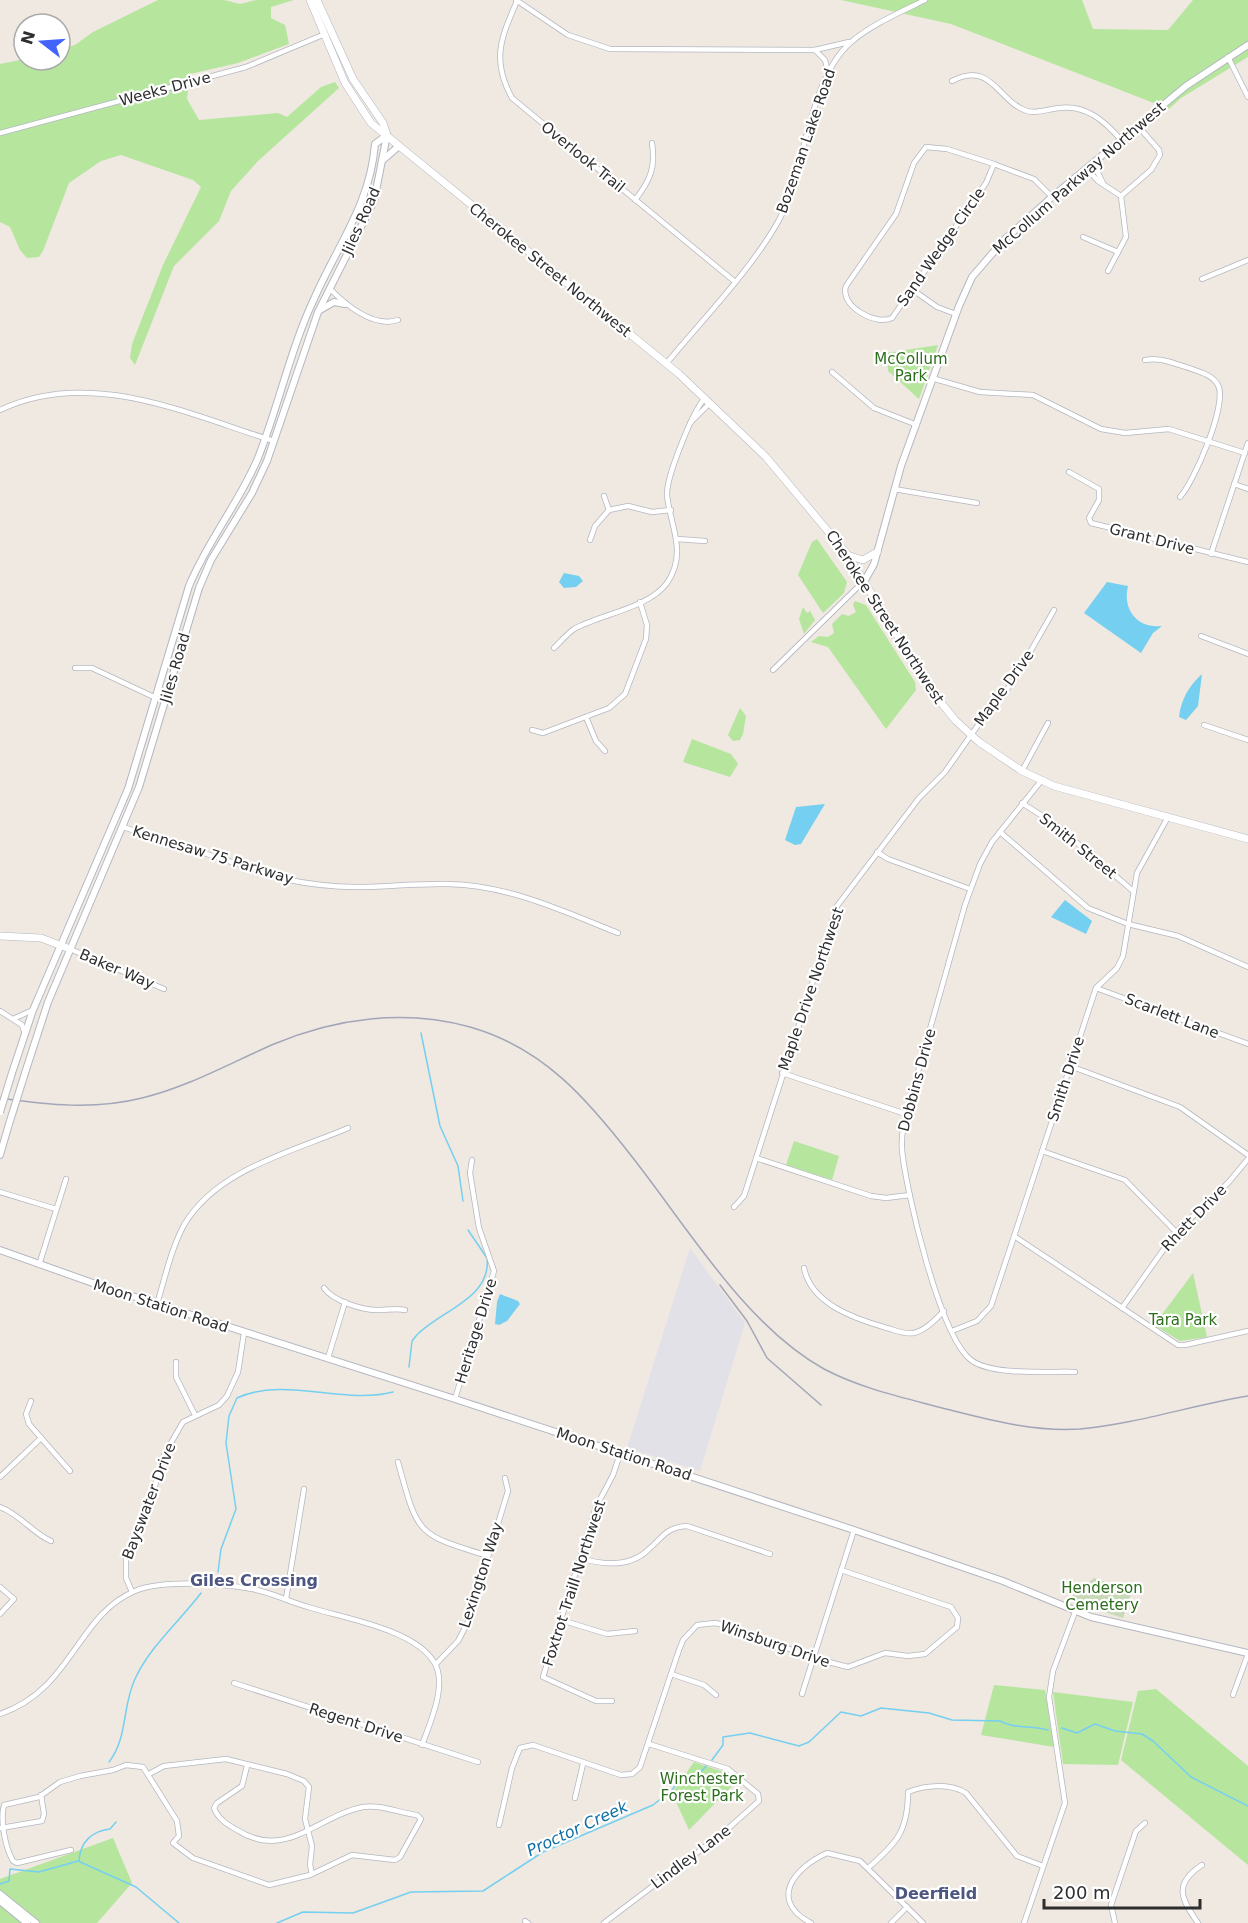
<svg xmlns="http://www.w3.org/2000/svg" width="1248" height="1923" viewBox="0 0 1248 1923" font-family="'DejaVu Sans',sans-serif">
<style>
.industrial{fill:#e3e1e8}
.green{fill:#b6e59e}
.cemetery{fill:#c8d9b8}
.water{fill:#75cff0}
.lines{fill:none;stroke-linecap:round;stroke-linejoin:round}
.stream{stroke:#75cff0;stroke-width:1.5}
.minor-casing{stroke:#b4b7c1;stroke-width:6}
.tertiary-casing{stroke:#b4b7c1;stroke-width:8}
.secondary-casing{stroke:#b4b7c1;stroke-width:8}
.minor{stroke:#fff;stroke-width:4.5}
.tertiary{stroke:#fff;stroke-width:6}
.secondary{stroke:#fff;stroke-width:7}
.rail{stroke:#a3a6b8;stroke-width:1.5}
.tertiary-bridge-casing{stroke:#b4b7c1;stroke-width:8;stroke-linecap:butt}
.tertiary-bridge{stroke:#fff;stroke-width:6}
.labels{text-anchor:middle;stroke-width:4.5;stroke-linejoin:round;paint-order:stroke}
.street-label{font-size:15px;fill:#2e2e2e;stroke:#fff}
.park-label{font-size:15px;fill:#2c6e1b;stroke:#fff}
.neighbourhood-label{font-size:16px;font-weight:bold;fill:#4d5680;stroke:#fff}
.water-label{font-size:16px;font-style:italic;fill:#0d6fa3;stroke:#fff}
</style>
<rect width="100%" height="100%" fill="#efe9e1"/>
<!-- industrial -->
<polygon class="industrial" points="690,1248 745,1323 700,1471 627,1448"/>
<!-- green -->
<g class="green">
<polygon points="158,0 224,0 240,4 256,0 294,0 271,7 271,18 285,25 289,44 238,63 190,74 187,99 199,120 278,113 287,117 321,87 335,82 339,88 258,161 231,191 219,221 174,266 135,365 130,358 132,344 163,265 201,187 193,180 121,155 101,161 69,183 43,251 39,257 27,258 20,250 10,227 0,222 0,64 24,59 60,60 60,49 75,45 93,32"/>
<polygon points="841,0 1082,0 1093,29 1168,30 1193,0 1248,0 1248,57 1181,98 1169,109 951,24"/>
<polygon points="938,345 919,399 888,371 887,353"/>
<polygon points="817,539 847,582 844,593 823,613 798,575 812,542"/>
<polygon points="855,601 866,605 915,682 916,690 886,729 828,647 811,642 819,636 828,637 834,633 832,624 842,614 849,616 856,612 853,605"/>
<polygon points="803,607 807,613 810,611 815,620 804,634 799,619"/>
<polygon points="740,708 746,716 743,734 740,740 733,741 728,735"/>
<polygon points="692,739 731,754 738,764 730,777 683,762"/>
<polygon points="794,1141 839,1156 832,1180 786,1165"/>
<polygon points="1193,1273 1207,1337 1180,1341 1154,1325"/>
<polygon points="994,1685 1045,1690 1054,1747 981,1735"/>
<polygon points="1156,1689 1248,1766 1248,1865 1121,1760 1138,1691"/>
<polygon points="1053,1692 1133,1702 1118,1765 1063,1764"/>
<polygon points="694,1762 727,1773 737,1781 689,1830 672,1793"/>
<polygon points="113,1838 132,1883 97,1923 0,1923 0,1879"/>
</g>
<!-- cemetery -->
<polygon class="cemetery" points="1094,1578 1132,1591 1123,1618 1067,1600"/>
<!-- water -->
<g class="water">
<polygon points="564,573 579,576 583,581 576,587 564,588 559,582"/>
<path d="M1107 582 1128 586C1122 610 1138 629 1162 626L1153 633 1141 653 1084 613Z"/>
<path d="M1202 674 1198 706 1186 720 1179 717C1181 699 1189 686 1202 674Z"/>
<polygon points="825,804 801,844 795,845 785,840 796,807"/>
<polygon points="1065,900 1092,921 1086,934 1051,917"/>
<polygon points="500,1294 518,1301 520,1304 507,1321 499,1325 495,1324 497,1302"/>
</g>
<g class="lines">
<!-- stream -->
<g class="stream">
<polyline points="421,1033 440,1126 458,1166 463,1201"/>
<path d="M409 1367 412 1341 416 1336C437 1312 492 1299 487 1258L468 1230"/>
<path d="M218 1572 221 1549 236 1509 226 1443 229 1416 237 1398C285 1376 343 1405 393 1392"/>
<polyline points="1062,1728 1077,1733 1095,1724 1115,1731 1142,1734 1153,1741 1191,1777 1248,1806"/>
<path d="M712 1760 723 1745V1737L750 1733 799 1746 809 1742 841 1712 861 1716 881 1708 929 1713 952 1720 1000 1721C1013 1729 1033 1725 1048 1730"/>
<path d="M109 1762C128 1738 122 1706 135 1679 150 1646 180 1621 201 1593"/>
<path d="M79 1861C80 1842 92 1831 110 1829L116 1822"/>
<polyline points="0,1884 9,1881 10,1869 39,1872 78,1861 136,1887 179,1923"/>
<polyline points="277,1923 303,1912 353,1913 411,1892 483,1891 543,1852 653,1805 672,1790 678,1782 700,1773 706,1766"/>
</g>
<!-- minor casing -->
<g class="minor-casing">
<g id="minor">
<polyline points="516,0 568,35 610,49 815,50 849,42"/>
<path d="M517 1C501 38 491 60 512 98L734 281"/>
<polyline points="815,50 825,60 828,72"/>
<polyline points="1228,57 1248,97"/>
<path d="M952 81C992 60 998 102 1027 111 1037 114 1048 109 1059 108 1085 104 1105 121 1121 140"/>
<polyline points="0,133 246,67 325,34"/>
<polyline points="1093,163 1103,183"/>
<path d="M994 164 986 183 892 318C876 326 839 306 846 286L896 214 914 163 926 147 947 149 994 164 999 166 1034 179 1052 197"/>
<polyline points="1087,169 1098,181 1121,196 1126,237 1108,271"/>
<polyline points="1121,196 1151,170 1160,155 1159,150 1138,126"/>
<path d="M635 200C650 181 656 167 652 143"/>
<polyline points="1083,237 1118,252"/>
<polyline points="1202,279 1248,260"/>
<path d="M330 289C347 306 373 328 398 320"/>
<polyline points="913,290 937,307 956,314"/>
<path d="M1145 360C1160 357 1172 363 1186 367 1197 371 1212 374 1218 385 1228 404 1194 482 1180 497"/>
<path d="M666 364C702 320 752 269 779 220 806 168 808 81 850 43 870 25 901 12 925 0"/>
<polyline points="832,372 874,408 917,425"/>
<polyline points="935,379 980,392 1033,395 1101,429 1125,433 1169,429 1245,453"/>
<path d="M0 410C90 367 187 414 274 441"/>
<polyline points="690,423 710,403"/>
<polyline points="1069,472 1099,489 1099,500 1089,518 1091,523 1248,562"/>
<polyline points="1234,484 1248,489"/>
<polyline points="894,489 977,503"/>
<polyline points="604,496 609,510"/>
<polyline points="677,539 705,541"/>
<polyline points="590,540 595,526 609,510 628,506 652,512 671,510"/>
<polyline points="1211,554 1248,443"/>
<polyline points="1201,636 1248,654"/>
<path d="M554 648C560 642 567 634 574 629 601 614 649 608 667 583 688 553 670 525 667 495 666 478 693 410 705 398"/>
<polyline points="75,668 92,668 156,698"/>
<polyline points="773,670 865,580"/>
<polyline points="586,717 596,741 605,751"/>
<polyline points="1204,725 1248,740"/>
<polyline points="532,730 543,733 609,708 625,694 646,639 647,625 640,602"/>
<polyline points="1022,771 1048,723"/>
<path d="M1041 781 992 842 980 864 965 905 906 1114C903 1126 901 1138 902 1150 906 1191 940 1337 971 1360 992 1376 1049 1371 1075 1372"/>
<polyline points="1022,803 1055,824 1133,891"/>
<path d="M123 827 284 879C308 884 332 887 356 887 387 887 417 883 448 884 508 885 563 911 618 933"/>
<polyline points="1000,832 1088,908 1128,924 1178,936 1248,967"/>
<polyline points="877,852 888,859 970,889"/>
<polyline points="70,949 164,989"/>
<polyline points="1096,988 1248,1044"/>
<polyline points="0,1011 22,1025 25,1034"/>
<polyline points="15,1018 33,1010"/>
<polyline points="1070,1066 1180,1107 1248,1155"/>
<polyline points="782,1073 906,1114"/>
<polyline points="1042,1151 1125,1180 1176,1232"/>
<polyline points="756,1158 871,1196 886,1198 910,1195"/>
<polyline points="0,1192 56,1209"/>
<polyline points="734,1207 744,1196 837,906 919,798 945,772 983,718 1013,682 1054,610"/>
<polyline points="1014,1236 1178,1345 1185,1345 1248,1331"/>
<polyline points="39,1265 66,1179"/>
<path d="M804 1268C811 1304 855 1319 887 1328 895 1330 905 1335 914 1333 926 1330 936 1319 944 1311"/>
<path d="M324 1288C334 1302 365 1311 381 1310 389 1310 396 1308 405 1310"/>
<path d="M157 1304C165 1278 171 1249 184 1225 217 1169 292 1152 348 1128"/>
<polyline points="1122,1308 1176,1232 1228,1183 1248,1159"/>
<polyline points="952,1331 977,1321 991,1306 1096,988 1117,968 1123,956 1137,873 1168,817"/>
<polyline points="328,1358 345,1302"/>
<polyline points="176,1362 176,1377 195,1415"/>
<polyline points="455,1399 494,1271 479,1228 470,1173 472,1160"/>
<polyline points="31,1401 26,1414 29,1424 70,1471"/>
<path d="M398 1462C418 1535 416 1534 488 1556"/>
<polyline points="0,1477 41,1438"/>
<path d="M0 1507C20 1514 32 1533 51 1541"/>
<path d="M580 1558C603 1565 629 1568 648 1550 662 1538 666 1527 687 1526L770 1554"/>
<polyline points="0,1587 14,1599 0,1614"/>
<polyline points="132,1592 126,1578 126,1559 148,1510 164,1455 183,1422 219,1405 227,1396 238,1372 244,1333"/>
<polyline points="286,1599 304,1489"/>
<polyline points="561,1620 607,1634 635,1631"/>
<polyline points="436,1664 458,1641 468,1622 508,1491 505,1478"/>
<polyline points="671,1674 704,1685 716,1695"/>
<polyline points="234,1683 478,1762"/>
<polyline points="802,1694 854,1530"/>
<polyline points="1233,1695 1248,1654"/>
<polyline points="612,1701 596,1701 543,1677 596,1507 613,1475 620,1454"/>
<path d="M0 1714C72 1690 77 1615 135 1591 161 1580 223 1583 252 1589 271 1592 289 1602 308 1607 343 1618 414 1629 434 1662 448 1684 430 1723 422 1745"/>
<polyline points="149,1774 164,1766 226,1759 287,1774 304,1781 309,1787 305,1819 312,1846 310,1865 312,1874"/>
<polyline points="575,1798 583,1764"/>
<polyline points="499,1825 512,1768 520,1748 533,1745 621,1775 632,1774 640,1767 679,1650 683,1640 697,1625 715,1623 729,1626 813,1658 848,1667 885,1653 908,1656 925,1654 957,1627 958,1618 951,1607 841,1570"/>
<polyline points="1,1828 42,1821 44,1814 41,1795"/>
<path d="M71 1850 17 1863 13 1861C5 1847 0 1820 4 1805L39 1797 60 1782 80 1776 113 1770 126 1765 143 1767 177 1821 179 1836 173 1843 193 1858 269 1885 310 1875 352 1855 395 1860 400 1857 421 1819 417 1815C400 1813 380 1804 363 1807 317 1816 286 1861 237 1830 228 1825 218 1819 214 1808L217 1803 242 1786 247 1766"/>
<path d="M868 1868C897 1843 908 1831 908 1792 926 1785 949 1783 966 1793L1017 1856 1043 1866"/>
<polyline points="525,1921 528,1923"/>
<polyline points="604,1923 723,1833 759,1801 758,1794 728,1769 649,1744"/>
<path d="M811 1923C768 1900 794 1868 827 1853L860 1861 923 1923"/>
<polyline points="891,1923 907,1907"/>
<polyline points="1024,1923 1065,1803 1049,1697 1053,1671 1075,1612"/>
<polyline points="1115,1923 1111,1905 1136,1831 1145,1823"/>
<path d="M1198 1923C1181 1899 1173 1884 1202 1865"/>
</g>
</g>
<!-- tertiary casing -->
<g class="tertiary-casing">
<g id="tertiary">
<polyline points="384,159 399,146"/>
<polyline points="320,310 334,302 345,304"/>
<polyline points="865,580 874,564 901,466 959,306 972,277 1003,241 1052,197 1186,86 1248,45"/>
<path d="M12 1073 33 1010 128 789 189 586C208 540 239 503 258 458 279 405 290 350 314 299 338 244 370 205 375 144L387 135"/>
<polyline points="25,1073 48,1002 139,787 199,588 211,560 252,493 267,461 318,312 374,201 387,135"/>
<polyline points="0,1155 9,1124"/>
<polyline points="0,1250 104,1287 455,1399 854,1530 1003,1581 1091,1617 1248,1653"/>
<polyline points="0,1894 36,1923"/>
<polyline points="0,1901 27,1923"/>
</g>
</g>
<!-- secondary casing -->
<g class="secondary-casing">
<g id="secondary">
<polyline points="310,0 345,83 371,123 679,374 766,457 847,554 931,690 955,720 979,742 1022,771 1054,786 1248,839"/>
<polyline points="317,0 353,79 383,123 387,135"/>
<polyline points="847,555 863,560 877,552"/>
<polyline points="0,936 41,938 70,949"/>
</g>
</g>
<!-- minor -->
<use href="#minor" class="minor"/>
<!-- tertiary -->
<use href="#tertiary" class="tertiary"/>
<!-- secondary -->
<use href="#secondary" class="secondary"/>
<!-- rail -->
<g class="rail">
<path d="M0 1098C48 1105 94 1110 142 1098 188 1087 230 1063 274 1044 336 1018 404 1009 470 1027 544 1048 588 1100 633 1158 688 1228 746 1326 824 1369 862 1389 905 1398 946 1409 990 1420 1034 1432 1080 1429 1137 1424 1192 1405 1248 1396"/>
<polyline points="720,1285 747,1321 767,1358 821,1405"/>
</g>
<!-- tertiary-bridge casing -->
<g class="tertiary-bridge-casing">
<g id="tertiary-bridge">
<polyline points="0,1112 12,1073"/>
<polyline points="9,1124 25,1073"/>
</g>
</g>
<!-- tertiary-bridge -->
<use href="#tertiary-bridge" class="tertiary-bridge"/>
</g>
<g class="labels">
<!-- street labels -->
<g class="street-label">
<text transform="translate(165 89) rotate(-15)" y="5">Weeks Drive</text>
<text transform="translate(806 141) rotate(-71)" y="5">Bozeman Lake Road</text>
<text transform="translate(583 157) rotate(39)" y="5">Overlook Trail</text>
<text transform="translate(1079 178) rotate(-41)" y="5">McCollum Parkway Northwest</text>
<text transform="translate(361 221) rotate(-66)" y="5">Jiles Road</text>
<text transform="translate(941 247) rotate(-55)" y="5">Sand Wedge Circle</text>
<text transform="translate(550 270) rotate(39)" y="5">Cherokee Street Northwest</text>
<text transform="translate(1152 539) rotate(14)" y="5">Grant Drive</text>
<text transform="translate(885 617) rotate(57)" y="5">Cherokee Street Northwest</text>
<text transform="translate(175 668) rotate(-74)" y="5">Jiles Road</text>
<text transform="translate(1004 688) rotate(-54)" y="5">Maple Drive</text>
<text transform="translate(1078 846) rotate(39)" y="5">Smith Street</text>
<text transform="translate(213 855) rotate(17)" y="5">Kennesaw 75 Parkway</text>
<text transform="translate(117 969) rotate(23)" y="5">Baker Way</text>
<text transform="translate(811 989) rotate(-71)" y="5">Maple Drive Northwest</text>
<text transform="translate(1172 1016) rotate(21)" y="5">Scarlett Lane</text>
<text transform="translate(1066 1079) rotate(-72)" y="5">Smith Drive</text>
<text transform="translate(917 1080) rotate(-75)" y="5">Dobbins Drive</text>
<text transform="translate(1194 1218) rotate(-46)" y="5">Rhett Drive</text>
<text transform="translate(161 1306) rotate(18)" y="5">Moon Station Road</text>
<text transform="translate(476 1331) rotate(-73)" y="5">Heritage Drive</text>
<text transform="translate(624 1454) rotate(18)" y="5">Moon Station Road</text>
<text transform="translate(149 1501) rotate(-69)" y="5">Bayswater Drive</text>
<text transform="translate(481 1575) rotate(-72)" y="5">Lexington Way</text>
<text transform="translate(574 1583) rotate(-72)" y="5">Foxtrot Traill Northwest</text>
<text transform="translate(775 1644) rotate(19)" y="5">Winsburg Drive</text>
<text transform="translate(356 1723) rotate(18)" y="5">Regent Drive</text>
<text transform="translate(691 1857) rotate(-37)" y="5">Lindley Lane</text>
</g>
<!-- park labels -->
<g class="park-label">
<text x="911" y="364">McCollum<tspan x="911" dy="17">Park</tspan></text>
<text x="1183" y="1325">Tara Park</text>
<text x="1102" y="1593">Henderson<tspan x="1102" dy="17">Cemetery</tspan></text>
<text x="702" y="1784">Winchester<tspan x="702" dy="17">Forest Park</tspan></text>
</g>
<!-- neighbourhood labels -->
<g class="neighbourhood-label">
<text x="254" y="1586">Giles Crossing</text>
<text x="936" y="1899">Deerfield</text>
</g>
<!-- water labels -->
<g class="water-label">
<text transform="translate(577 1828) rotate(-25)" y="6">Proctor Creek</text>
</g>
</g>
<!-- north arrow -->
<g transform="translate(42 42) rotate(287)"><circle r="28" fill="#ffffff" stroke="#ababab" stroke-width="1.5"/>
<path d="M0-4.5L10 22L0 15L-10 22Z" fill="#4264fb"/>
<text y="-9" font-size="16" font-weight="bold" text-anchor="middle" fill="#2e2e2e">N</text>
</g>
<!-- scale -->
<path d="M1044 1899v9h156v-9" fill="none" stroke="#2e2e2e" stroke-width="3"/>
<text x="1053" y="1899" font-size="18" fill="#2e2e2e" stroke="#ffffff" stroke-width="4.5" paint-order="stroke">200 m</text>
</svg>
